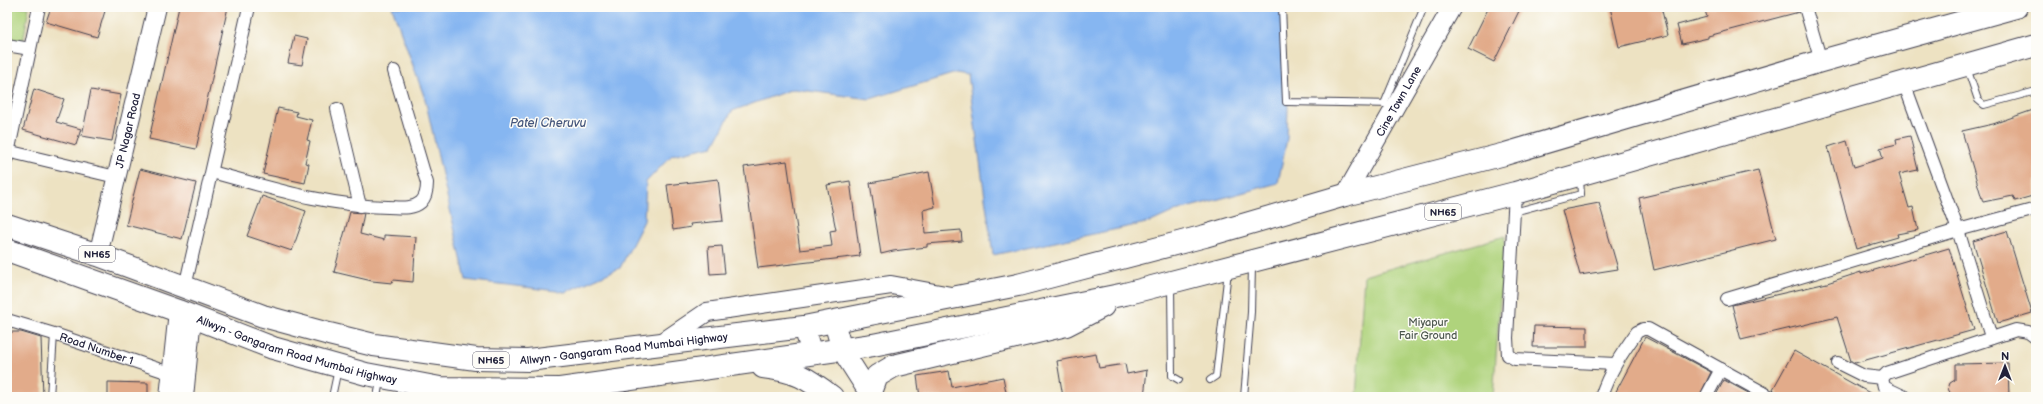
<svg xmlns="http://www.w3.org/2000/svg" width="2043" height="404" viewBox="0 0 2043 404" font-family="'Balsamiq Sans',sans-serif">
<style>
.green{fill:#afd37c;stroke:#687a5c}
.water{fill:#86b6f1;stroke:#546c96}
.building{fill:#e2ab8a}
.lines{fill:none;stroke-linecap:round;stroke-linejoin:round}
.lane-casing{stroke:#403f4f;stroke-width:8}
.street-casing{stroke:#403f4f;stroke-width:14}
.secondary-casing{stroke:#403f4f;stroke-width:20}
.primary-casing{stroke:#403f4f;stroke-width:22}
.highway-casing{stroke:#403f4f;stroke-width:24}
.lane{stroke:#fff;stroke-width:6}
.street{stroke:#fff;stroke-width:12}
.secondary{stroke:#fff;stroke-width:18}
.primary{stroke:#fff;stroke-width:20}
.highway{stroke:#fff;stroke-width:22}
.labels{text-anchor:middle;stroke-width:3;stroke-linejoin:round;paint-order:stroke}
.shield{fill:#fdfcf7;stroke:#646373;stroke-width:1}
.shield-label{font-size:10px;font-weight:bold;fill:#22223b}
.street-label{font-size:11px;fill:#22223b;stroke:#fdfcf7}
.park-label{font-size:11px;fill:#4c574e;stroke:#fdfcf7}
.water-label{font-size:12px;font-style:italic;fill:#45567b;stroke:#fdfcf7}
</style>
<rect width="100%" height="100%" fill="#fdfcf7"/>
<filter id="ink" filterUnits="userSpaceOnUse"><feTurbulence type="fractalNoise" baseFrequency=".025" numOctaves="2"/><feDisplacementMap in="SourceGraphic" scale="8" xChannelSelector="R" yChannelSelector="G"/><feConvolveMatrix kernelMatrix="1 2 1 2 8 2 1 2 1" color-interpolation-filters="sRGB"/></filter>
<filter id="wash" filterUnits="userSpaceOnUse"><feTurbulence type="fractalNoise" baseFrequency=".012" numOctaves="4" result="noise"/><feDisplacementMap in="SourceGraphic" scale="16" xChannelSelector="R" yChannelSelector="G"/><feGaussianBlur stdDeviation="0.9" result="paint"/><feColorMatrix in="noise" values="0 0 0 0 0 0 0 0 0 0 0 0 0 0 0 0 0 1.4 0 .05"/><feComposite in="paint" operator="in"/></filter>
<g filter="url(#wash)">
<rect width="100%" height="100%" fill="#ede2c2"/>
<!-- green -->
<g class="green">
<polygon points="7,7 29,7 23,43 7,40"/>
<polygon points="1505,236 1493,397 1356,397 1364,276"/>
</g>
<!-- water -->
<polygon class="water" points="392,7 1285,7 1282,48 1288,107 1287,139 1278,183 1175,211 1151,222 993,255 968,75 956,73 870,99 793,89 732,111 713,146 672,155 646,182 644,221 620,268 565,292 466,280 425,99"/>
<g id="blocks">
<!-- building -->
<g class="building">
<polygon points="51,7 94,7 105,11 97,37 46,22"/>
<polygon points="179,7 228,7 196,149 149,139"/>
<polygon points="1489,7 1521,7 1494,62 1468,49"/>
<polygon points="1610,7 1661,7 1668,35 1619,47"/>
<polygon points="1704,7 1798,7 1799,12 1708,36 1708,38 1682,44 1677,25 1707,17"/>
<polygon points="294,36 307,39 302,65 288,63"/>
<polygon points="34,89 64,99 56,122 81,129 76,145 23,130"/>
<polygon points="91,90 121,95 112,141 82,136"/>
<polygon points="278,108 297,112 296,116 312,120 307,140 310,141 305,163 309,164 305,183 263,174"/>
<polygon points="2036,109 2036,195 2015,201 2013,196 1983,202 1962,131 1993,124"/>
<polygon points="1910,136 1918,170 1899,174 1909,208 1913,207 1918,230 1897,234 1898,237 1856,249 1828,147 1847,141 1854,167 1883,158 1880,148 1897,144 1896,139"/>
<polygon points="787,161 800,250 832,246 830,231 836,230 827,185 850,181 860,256 758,268 744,167"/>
<polygon points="140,169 196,183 182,239 126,225"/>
<polygon points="1758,170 1776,239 1654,270 1639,198"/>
<polygon points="929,172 935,207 923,210 925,233 961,230 962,241 927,244 927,247 893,251 881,254 870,183"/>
<polygon points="718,179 723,221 690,224 691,227 673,230 667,185"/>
<polygon points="262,196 306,211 292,251 247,236"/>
<polygon points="1599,203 1618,269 1580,275 1562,210"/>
<polygon points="350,212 364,213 360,234 384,240 384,235 416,237 413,282 393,280 392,283 372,281 334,272"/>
<polygon points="2007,231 2032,313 1998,323 1973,241"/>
<polygon points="722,246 725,273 710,274 708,247"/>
<polygon points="1949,248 1974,330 1855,363 1851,361 1837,317 1741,340 1732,305 1827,283 1861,272 1861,274"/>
<polygon points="1534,326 1587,327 1587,347 1533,347"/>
<polygon points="7,332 21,332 41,338 43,397 7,397"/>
<polygon points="1645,337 1711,372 1699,397 1613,397"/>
<polygon points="1794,351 1819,365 1877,397 1778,397 1777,393 1773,389"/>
<polygon points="1096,354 1099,368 1125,364 1127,374 1147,370 1144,397 1063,397 1057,361"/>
<polygon points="2008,363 2009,397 1956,397 1951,394 1948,389 1950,383 1955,380 1955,364"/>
<polygon points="949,371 952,387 1003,377 1007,397 920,397 917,376"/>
<polygon points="1724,380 1756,397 1715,397"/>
<polygon points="108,382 148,383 148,397 108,397"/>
</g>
</g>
</g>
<g filter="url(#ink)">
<use href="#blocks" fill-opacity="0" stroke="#403f4f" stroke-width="1"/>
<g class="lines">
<!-- lane casing -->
<g class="lane-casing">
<g id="lane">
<polyline points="1282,7 1286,102 1395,104"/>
<polyline points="1967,68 1978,100 1984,105 2036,91"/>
<polyline points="1384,104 1424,7"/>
<polyline points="1514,212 1581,194 1580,179"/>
<polyline points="1171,286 1172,376 1179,380"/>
<polyline points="1210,380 1216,376 1228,271"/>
<polyline points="50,397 54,334"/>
<polyline points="332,397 338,369"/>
<polyline points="377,397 380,381"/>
<polyline points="1244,397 1251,312 1252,266"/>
</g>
</g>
<!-- street casing -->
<g class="street-casing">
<g id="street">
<polyline points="1805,7 1821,61"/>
<polyline points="7,45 30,49"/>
<polyline points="1904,83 1958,230 1991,337"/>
<polyline points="337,109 360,206"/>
<polyline points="7,151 116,177"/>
<polyline points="7,158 39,7"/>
<path d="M212 172C271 188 327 206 388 207 398 207 412 210 421 202 426 197 427 190 427 183L394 71"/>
<polyline points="1515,193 1507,338 1508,355 1515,359 1615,364"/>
<polyline points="185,287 249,7"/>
<polyline points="1727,299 1958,230 2036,209"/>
<path id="s1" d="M7 320 54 334 178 376"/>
<polyline points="1838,363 1864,376 1882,378 1887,373 2016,330 2028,332 2036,338"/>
<polyline points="1882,378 1884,387 1905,397"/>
<path d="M1601 397C1609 372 1622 353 1637 332L1643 329H1648L1771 397"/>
<polyline points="1706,397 1721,369"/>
</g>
</g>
<!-- secondary casing -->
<g class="secondary-casing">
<g id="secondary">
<path id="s2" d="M1345 195 1452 7"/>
<path id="s3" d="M98 255 157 7"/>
<polyline points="660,344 707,312 891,285 951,296"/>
<polyline points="169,397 178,311"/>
<polyline points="184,397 192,316"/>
</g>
</g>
<!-- primary casing -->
<g class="primary-casing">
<g id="primary">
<polyline points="834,322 842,350 872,397"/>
<polyline points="804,327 812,354"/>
</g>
</g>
<!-- highway casing -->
<g class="highway-casing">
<g id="highway">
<path id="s4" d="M7 225 98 255 263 316 329 334 374 345 476 359 528 360 804 327 1018 285 1205 236 1345 195 1505 154 1821 61 2016 7"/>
<path id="s5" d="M7 250 178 311 273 348 366 374 440 388 560 389 873 345 1125 294 1515 193 2036 45"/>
<path d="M763 367C796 371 806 377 832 397"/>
<polyline points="870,395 877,376 894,366 1066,325 1103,306"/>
</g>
</g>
<!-- lane -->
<use href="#lane" class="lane"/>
<!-- street -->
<use href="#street" class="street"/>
<!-- secondary -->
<use href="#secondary" class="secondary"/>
<!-- primary -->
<use href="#primary" class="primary"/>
<!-- highway -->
<use href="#highway" class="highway"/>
</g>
</g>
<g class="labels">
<!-- shield labels -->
<g class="shield">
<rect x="1425" y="204" width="36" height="16" rx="3"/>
<rect x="79" y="246" width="36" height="16" rx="3"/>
<rect x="473" y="352" width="36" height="16" rx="3"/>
</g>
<g class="shield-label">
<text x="1443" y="216">NH65</text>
<text x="97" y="258">NH65</text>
<text x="491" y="364">NH65</text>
</g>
<!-- street labels -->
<g class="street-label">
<text dy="4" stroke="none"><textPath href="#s2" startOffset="108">Cine Town Lane</textPath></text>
<text dy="4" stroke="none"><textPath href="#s3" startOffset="128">JP Nagar Road</textPath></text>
<text dy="4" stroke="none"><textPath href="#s1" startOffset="94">Road Number 1</textPath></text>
<text dy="4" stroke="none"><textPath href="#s4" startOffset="638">Allwyn - Gangaram Road Mumbai Highway</textPath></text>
<text dy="4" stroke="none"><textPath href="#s5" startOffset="307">Allwyn - Gangaram Road Mumbai Highway</textPath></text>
</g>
<!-- park labels -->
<g class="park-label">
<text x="1428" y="326">Miyapur<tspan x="1428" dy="13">Fair Ground</tspan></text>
</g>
<!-- water labels -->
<g class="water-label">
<text x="548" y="127">Patel Cheruvu</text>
</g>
</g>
<!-- margin -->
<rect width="2043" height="404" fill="none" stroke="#fdfcf7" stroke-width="24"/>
<!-- north arrow -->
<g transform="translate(2005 366)" stroke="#fdfcf7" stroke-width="3" paint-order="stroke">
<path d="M0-3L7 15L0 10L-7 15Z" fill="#22223b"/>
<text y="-6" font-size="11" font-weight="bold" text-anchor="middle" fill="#22223b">N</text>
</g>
</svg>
